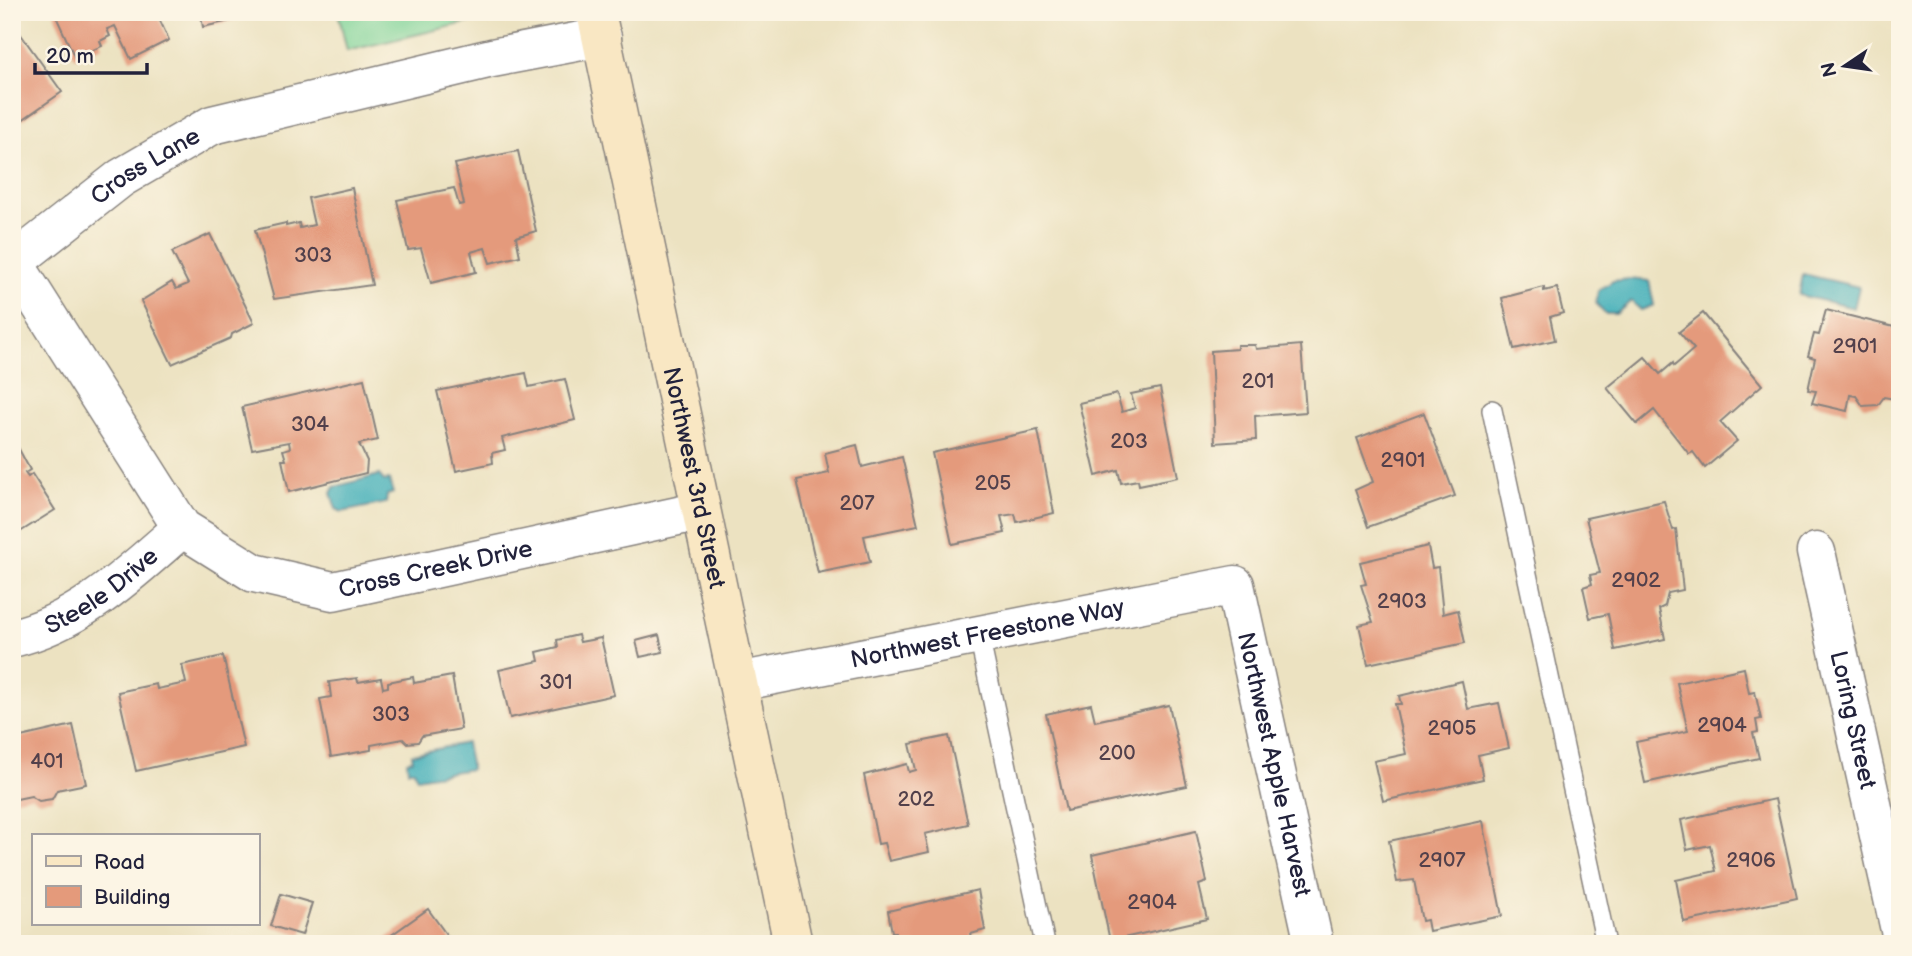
<svg xmlns="http://www.w3.org/2000/svg" width="1912" height="956" viewBox="0 0 1912 956" font-family="'Balsamiq Sans',sans-serif">
<style>
.green{fill:#7dd397;stroke:#507a69;stroke-width:2}
.water{fill:#3dadb8;stroke:#30687a;stroke-width:2}
.building{fill:#e49a7b}
.lines{fill:none;stroke-linecap:round;stroke-linejoin:round}
.lane-casing{stroke:#87827e;stroke-width:22}
.street-casing{stroke:#87827e;stroke-width:41}
.secondary-casing{stroke:#87827e;stroke-width:41}
.lane{stroke:#fff;stroke-width:19}
.street{stroke:#fff;stroke-width:38}
.secondary{stroke:#f9e7c3;stroke-width:38}
.labels{text-anchor:middle;stroke-width:5;stroke-linejoin:round;paint-order:stroke}
.number-label{font-size:21px;fill:#52404b}
.street-label{font-size:24px;fill:#22223b;stroke:#fcf5e5}
</style>
<rect width="100%" height="100%" fill="#fcf5e5"/>
<filter id="ink" filterUnits="userSpaceOnUse"><feTurbulence type="fractalNoise" baseFrequency=".0143" numOctaves="2"/><feDisplacementMap in="SourceGraphic" scale="14" xChannelSelector="R" yChannelSelector="G"/><feConvolveMatrix kernelMatrix="1 2 1 2 8 2 1 2 1" color-interpolation-filters="sRGB"/></filter>
<filter id="wash" filterUnits="userSpaceOnUse"><feTurbulence type="fractalNoise" baseFrequency=".00686" numOctaves="4" result="noise"/><feDisplacementMap in="SourceGraphic" scale="28" xChannelSelector="R" yChannelSelector="G"/><feGaussianBlur stdDeviation="1.57" result="paint"/><feColorMatrix in="noise" values="0 0 0 0 0 0 0 0 0 0 0 0 0 0 0 0 0 1.4 0 .05"/><feComposite in="paint" operator="in"/></filter>
<g filter="url(#wash)">
<rect width="100%" height="100%" fill="#ece2c1"/>
<!-- green -->
<polygon class="green" points="338,12 512,12 347,51"/>
<!-- water -->
<g class="water">
<polygon points="1803,274 1859,287 1854,308 1799,295"/>
<polygon points="1629,279 1649,281 1654,305 1641,310 1631,301 1616,314 1605,314 1596,303 1598,291 1613,281"/>
<polygon points="379,475 384,481 389,480 393,493 387,495 386,503 342,512 336,509 331,493 334,487"/>
<polygon points="466,743 471,769 417,778 414,770 408,770 407,761 413,760 412,754"/>
</g>
<g id="blocks">
<!-- building -->
<g class="building">
<polygon points="54,12 156,12 169,40 131,59 115,26 107,29 110,36 100,41 102,46 75,58"/>
<polygon points="200,12 242,12 243,18 203,27"/>
<polygon points="1892,12 1900,12 1900,47 1898,47"/>
<polygon points="12,22 62,92 22,120 12,106"/>
<polygon points="518,151 536,231 516,237 520,256 490,263 485,248 471,252 476,272 431,283 421,248 408,250 397,200 454,188 459,205 464,204 455,164"/>
<polygon points="352,188 372,285 274,299 255,230 286,223 286,226 299,223 300,228 314,225 308,198"/>
<polygon points="210,234 254,323 232,334 231,338 172,364 141,301 172,282 176,289 188,284 172,252"/>
<polygon points="1544,287 1544,291 1557,288 1563,313 1550,317 1555,340 1514,349 1502,298"/>
<polygon points="1900,305 1900,400 1884,397 1878,405 1863,406 1856,396 1850,395 1847,411 1812,403 1816,391 1808,390 1815,358 1808,356 1814,334 1819,335 1826,310 1894,327"/>
<polygon points="1703,313 1762,385 1720,422 1737,441 1705,468 1693,452 1689,454 1654,410 1637,424 1607,388 1645,357 1660,374 1673,363 1674,366 1694,349 1679,332"/>
<polygon points="1237,345 1255,345 1256,349 1301,345 1306,412 1255,416 1256,440 1215,443 1211,351 1237,349"/>
<polygon points="526,373 529,387 565,379 575,420 502,438 505,450 492,453 493,463 456,471 437,391"/>
<polygon points="364,379 378,440 359,444 367,461 366,473 289,492 282,460 286,460 283,450 290,448 289,442 252,449 242,407"/>
<polygon points="1160,388 1178,477 1139,485 1138,480 1121,483 1118,470 1096,476 1079,403 1117,394 1122,412 1135,408 1131,394"/>
<polygon points="1424,413 1455,496 1368,527 1355,490 1373,482 1357,438"/>
<polygon points="1038,430 1054,513 1017,522 1015,514 1001,516 1005,533 952,544 932,453"/>
<polygon points="12,436 30,470 25,473 28,477 32,474 55,510 12,537"/>
<polygon points="857,445 862,467 902,457 918,525 864,536 870,562 818,573 797,480 829,473 825,453"/>
<polygon points="1664,501 1673,530 1676,529 1683,590 1668,593 1665,606 1659,609 1665,639 1615,650 1608,614 1590,618 1583,587 1592,584 1590,575 1600,573 1586,518"/>
<polygon points="1428,546 1432,568 1438,567 1443,614 1458,610 1465,643 1368,664 1359,625 1373,622 1361,585 1366,584 1360,562"/>
<polygon points="578,635 580,642 601,638 614,695 510,718 499,670 539,661 537,652 558,647 557,640"/>
<polygon points="659,635 663,652 640,657 636,641"/>
<polygon points="223,656 244,747 136,771 118,692 156,684 157,689 186,683 182,665"/>
<polygon points="1744,668 1749,693 1755,692 1761,719 1756,720 1758,732 1753,733 1759,758 1645,783 1636,742 1688,731 1677,683"/>
<polygon points="452,676 461,729 422,736 418,742 407,743 403,739 371,745 371,750 331,757 320,699 331,697 329,682 357,678 358,682 381,678 383,688 388,687 388,682 413,677 414,683"/>
<polygon points="1462,681 1468,709 1499,703 1509,748 1478,755 1483,779 1383,801 1374,761 1406,754 1395,704 1401,704 1399,696"/>
<polygon points="1091,704 1095,721 1169,705 1187,786 1066,811 1046,714"/>
<polygon points="73,725 86,784 57,790 52,799 39,801 31,796 12,800 12,739"/>
<polygon points="949,736 968,824 925,834 929,852 889,861 884,843 878,844 864,775 907,764 909,772 916,770 910,744"/>
<polygon points="1775,799 1797,898 1684,922 1676,880 1716,871 1710,845 1687,850 1681,820"/>
<polygon points="1483,821 1502,916 1429,931 1427,920 1422,921 1414,880 1397,882 1389,841"/>
<polygon points="1196,831 1207,882 1199,885 1207,919 1110,941 1092,855"/>
<polygon points="978,890 985,930 971,934 973,944 899,944 896,932 892,932 888,911"/>
<polygon points="281,894 312,903 302,935 271,926"/>
<polygon points="428,909 453,944 385,944 383,941"/>
</g>
</g>
</g>
<g filter="url(#ink)">
<use href="#blocks" fill-opacity="0" stroke="#87827e" stroke-width="2"/>
<g class="lines">
<!-- lane casing -->
<g class="lane-casing">
<g id="lane">
<polyline points="1492,410 1606,944"/>
<polyline points="979,636 1045,944"/>
</g>
</g>
<!-- street casing -->
<g class="street-casing">
<g id="street">
<path id="s1" d="M12 260 182 528 254 573 333 591 701 511"/>
<path id="s2" d="M14 262 121 178 212 125 492 58 602 37"/>
<path id="s3" d="M1816 552 1900 930"/>
<path id="s4" d="M12 638C81 622 130 573 182 528"/>
<path id="s5" d="M738 682 1235 585 1314 944"/>
</g>
</g>
<!-- secondary casing -->
<g class="secondary-casing">
<g id="secondary">
<path id="s6" d="M596 12 793 944"/>
</g>
</g>
<!-- lane -->
<use href="#lane" class="lane"/>
<!-- street -->
<use href="#street" class="street"/>
<!-- secondary -->
<use href="#secondary" class="secondary"/>
</g>
</g>
<g class="labels">
<!-- number labels -->
<g class="number-label">
<text x="313" y="262">303</text>
<text x="1855" y="353">2901</text>
<text x="1258" y="388">201</text>
<text x="310" y="431">304</text>
<text x="1129" y="448">203</text>
<text x="1403" y="467">2901</text>
<text x="993" y="490">205</text>
<text x="857" y="510">207</text>
<text x="1636" y="587">2902</text>
<text x="1402" y="608">2903</text>
<text x="556" y="689">301</text>
<text x="391" y="721">303</text>
<text x="1722" y="732">2904</text>
<text x="1452" y="735">2905</text>
<text x="1117" y="760">200</text>
<text x="47" y="768">401</text>
<text x="916" y="806">202</text>
<text x="1442" y="867">2907</text>
<text x="1751" y="867">2906</text>
<text x="1152" y="909">2904</text>
</g>
<!-- street labels -->
<g class="street-label">
<text dy="8" stroke="none"><textPath href="#s2" startOffset="163">Cross Lane</textPath></text>
<text dy="8" stroke="none"><textPath href="#s6" startOffset="476">Northwest 3rd Street</textPath></text>
<text dy="8" stroke="none"><textPath href="#s1" startOffset="588">Cross Creek Drive</textPath></text>
<text dy="8" stroke="none"><textPath href="#s4" startOffset="102">Steele Drive</textPath></text>
<text dy="8" stroke="none"><textPath href="#s5" startOffset="254">Northwest Freestone Way</textPath></text>
<text dy="8" stroke="none"><textPath href="#s3" startOffset="172">Loring Street</textPath></text>
<text dy="8" stroke="none"><textPath href="#s5" startOffset="690">Northwest Apple Harvest</textPath></text>
</g>
</g>
<!-- margin -->
<rect width="1912" height="956" fill="none" stroke="#fcf5e5" stroke-width="42"/>
<!-- legend -->
<rect x="32" y="834" width="228" height="91" fill="#fcf5e5" stroke="#a5a1a1" stroke-width="2"/>
<rect x="46" y="856" width="35" height="10" fill="#f9e7c3" stroke="#a5a1a1" stroke-width="2"/>
<text x="94" y="869" font-size="21" fill="#22223b">Road</text>
<rect x="46" y="886" width="35" height="21" fill="#e49a7b" stroke="#a5a1a1" stroke-width="2"/>
<text x="94" y="904" font-size="21" fill="#22223b">Building</text>
<!-- north arrow -->
<g transform="translate(1845 66) rotate(257)" stroke="#fcf5e5" stroke-width="5" paint-order="stroke">
<path d="M0-5L12 26L0 18L-12 26Z" fill="#22223b"/>
<text y="-10" font-size="19" font-weight="bold" text-anchor="middle" fill="#22223b">N</text>
</g>
<!-- scale -->
<path d="M35 63v10h112v-10" fill="none" stroke="#22223b" stroke-width="3.5"/>
<text x="46" y="63" font-size="21" fill="#22223b" stroke="#fcf5e5" stroke-width="5" paint-order="stroke">20 m</text>
</svg>
